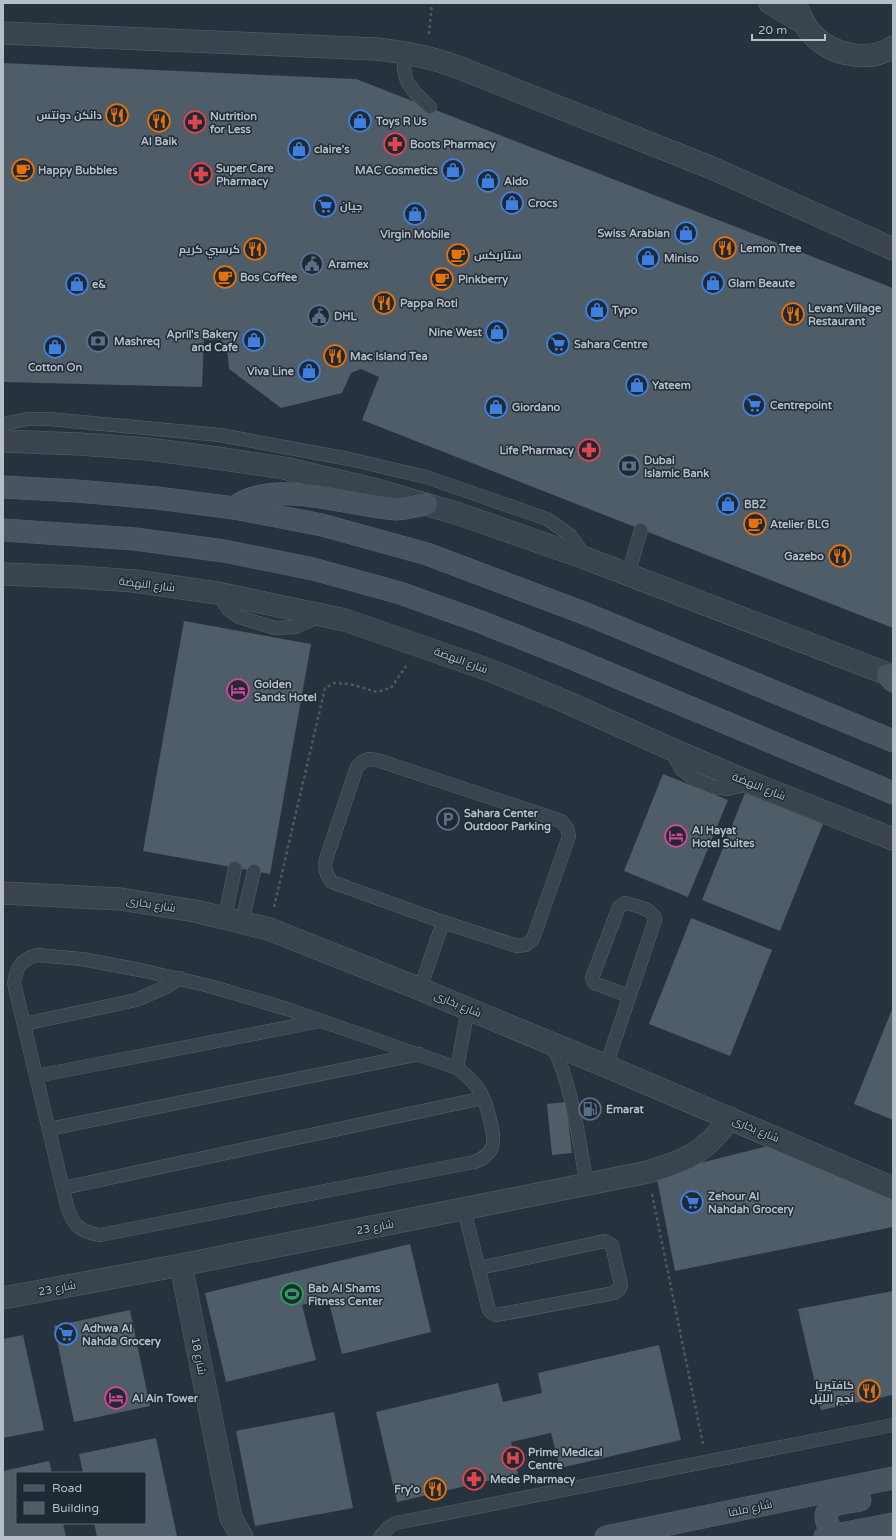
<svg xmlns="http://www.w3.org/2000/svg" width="896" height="1540" viewBox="0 0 896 1540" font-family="'Varela Round',Cairo,sans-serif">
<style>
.building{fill:#4f5d68}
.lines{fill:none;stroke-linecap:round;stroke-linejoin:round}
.lane-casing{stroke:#58626b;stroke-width:14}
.street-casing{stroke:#58626b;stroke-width:23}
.secondary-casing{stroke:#58626b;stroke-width:23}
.path{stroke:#485d5d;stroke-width:2.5;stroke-dasharray:3 3;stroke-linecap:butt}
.lane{stroke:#3a444e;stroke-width:13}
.street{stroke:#3a444e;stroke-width:22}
.secondary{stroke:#485460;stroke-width:22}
.labels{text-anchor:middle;stroke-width:3;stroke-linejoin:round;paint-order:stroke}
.poi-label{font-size:11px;font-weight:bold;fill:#b6bfc8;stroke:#1f2933;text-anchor:start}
.street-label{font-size:11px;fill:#b6bfc8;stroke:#1f2933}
</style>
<rect width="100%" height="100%" fill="#26323d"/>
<!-- building -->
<g class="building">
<polygon points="3,63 356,79 893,288 893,628 362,420 379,377 361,369 351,373 342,393 281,408 229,369 227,348 221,340 204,340 202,387 3,382"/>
<polygon points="184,621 311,644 270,874 143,851"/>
<polygon points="663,774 728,800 688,897 624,871"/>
<polygon points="745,793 823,824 780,931 702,900"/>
<polygon points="691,918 772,950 730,1056 649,1024"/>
<polygon points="893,1007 893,1120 854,1104"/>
<polygon points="566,1102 572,1153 552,1155 547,1104"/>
<polygon points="768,1146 893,1200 893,1227 675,1271 656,1174"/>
<polygon points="410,1244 431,1332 342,1354 328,1299 302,1305 316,1360 226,1382 205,1293"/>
<polygon points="893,1291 893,1395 821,1410 798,1309"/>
<polygon points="130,1310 150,1406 74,1422 54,1326"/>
<polygon points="23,1335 44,1430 3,1438 3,1339"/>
<polygon points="659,1345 681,1440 560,1468 551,1433 511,1442 518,1474 397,1502 376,1412 498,1383 503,1402 542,1393 538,1373"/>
<polygon points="334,1412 353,1508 255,1526 236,1431"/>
<polygon points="156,1438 177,1536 97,1537 94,1523 145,1523 145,1473 83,1473 79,1454"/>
<polygon points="49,1461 52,1473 17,1473 17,1523 63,1523 66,1537 3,1537 3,1471"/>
</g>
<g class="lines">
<!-- lane casing -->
<g class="lane-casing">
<g id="lane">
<path d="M404 52C402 83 409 87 430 107"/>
<polyline points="3,424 28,419 49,419 220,435 349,459 426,477 547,519 570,535 578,546 585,558"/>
<polyline points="628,574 641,530"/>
<polyline points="217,593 228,609 239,617 275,628 295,627 320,616"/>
<polyline points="671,749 681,769 691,777 713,787 728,789 751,783"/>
<path d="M369 759 377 760 561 821 567 828 569 836 533 939 526 945 517 946 443 922 332 882C326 874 324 869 326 859L357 767 362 762Z"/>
<polyline points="225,917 235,868"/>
<polyline points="242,921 254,871"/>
<path d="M37 955 82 959 140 970 210 986 287 1009 457 1068C465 1074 473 1081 479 1090 484 1098 487 1107 489 1116 495 1137 498 1154 474 1162L100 1235C80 1232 73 1225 67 1206L14 983C17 966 21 960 37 955Z"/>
<polyline points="420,989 443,922"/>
<polyline points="24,1024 136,1000 166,987 180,978"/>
<path d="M552 1044C573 1088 578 1137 587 1185"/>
<path d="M606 1066 655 920C654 909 634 905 625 903L619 907 592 978 594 983 629 996"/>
<polyline points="457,1068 468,1009"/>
<polyline points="36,1076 321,1021"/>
<polyline points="49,1129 420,1054"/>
<polyline points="63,1188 483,1098"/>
<path d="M464 1209 488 1307C489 1312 492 1313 496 1315L614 1293 620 1288 621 1285 612 1245 605 1241 479 1268"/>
<polyline points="380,1537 389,1527 396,1523 893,1425"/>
</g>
</g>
<!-- street casing -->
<g class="street-casing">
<g id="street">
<polyline points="770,3 803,23"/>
<path d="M795 3C800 15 804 26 813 35 832 55 869 63 893 47"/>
<path d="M3 33 376 49C405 52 432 57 460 68L712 168 893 249"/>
<polyline points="3,441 80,444 148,449 217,458 284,468 377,490 459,514 585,558 893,676"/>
<polyline points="3,574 78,577 134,581 217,593 345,620 492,671 562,700 671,749 751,783 893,839"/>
<polyline points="3,893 120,899 195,911 269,929 420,989 606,1066 893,1188"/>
<polyline points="181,1265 231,1518 242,1537"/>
<path d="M3 1298 181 1265 648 1172C687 1160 705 1153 730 1118"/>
</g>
</g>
<!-- secondary casing -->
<g class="secondary-casing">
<g id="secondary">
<polyline points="3,487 77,491 157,498 234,508 322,525 427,554 589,615 893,741"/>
<path d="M234 508C273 477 349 506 396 509 406 509 416 506 426 504"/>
<polyline points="3,530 135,539 224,551 313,569 400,593 481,622 574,659 893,793"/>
<polyline points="888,675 893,681"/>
<path d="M835 1535C828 1527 820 1513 833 1506 840 1502 852 1502 860 1500"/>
<polyline points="606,1537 893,1478"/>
<polyline points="825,1537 893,1524"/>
</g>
</g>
<!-- path -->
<g class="path">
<polyline points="429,34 432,3"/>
<polyline points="274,907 325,688 334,683 350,684 377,692 391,688 406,666"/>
<polyline points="652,1194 703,1444"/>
</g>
<!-- lane -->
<use href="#lane" class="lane"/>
<!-- street -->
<use href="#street" class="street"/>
<!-- secondary -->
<use href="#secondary" class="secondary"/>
</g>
<!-- icons -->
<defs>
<g id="restaurant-ring" transform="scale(1.15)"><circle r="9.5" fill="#1f2933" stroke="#e8710a" stroke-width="1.5"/><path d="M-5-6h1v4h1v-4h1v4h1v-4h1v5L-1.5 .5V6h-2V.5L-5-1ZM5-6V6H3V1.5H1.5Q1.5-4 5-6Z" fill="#e8710a"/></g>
<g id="shop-ring" transform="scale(1.15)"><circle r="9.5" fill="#1f2933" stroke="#3f7fe0" stroke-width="1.5"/><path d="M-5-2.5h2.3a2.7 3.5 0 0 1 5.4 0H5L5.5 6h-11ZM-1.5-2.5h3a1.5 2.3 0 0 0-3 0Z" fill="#3f7fe0"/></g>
<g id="pharmacy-ring" transform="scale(1.15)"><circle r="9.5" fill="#1f2933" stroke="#e0444e" stroke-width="1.5"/><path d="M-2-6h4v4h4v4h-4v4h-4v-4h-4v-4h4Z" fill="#e0444e"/></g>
<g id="cafe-ring" transform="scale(1.15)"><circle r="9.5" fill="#1f2933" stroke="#e8710a" stroke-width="1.5"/><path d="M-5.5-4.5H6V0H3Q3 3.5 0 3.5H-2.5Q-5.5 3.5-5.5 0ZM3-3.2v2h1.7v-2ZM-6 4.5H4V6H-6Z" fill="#e8710a"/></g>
<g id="supermarket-ring" transform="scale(1.15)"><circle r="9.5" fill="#1f2933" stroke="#3f7fe0" stroke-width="1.5"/><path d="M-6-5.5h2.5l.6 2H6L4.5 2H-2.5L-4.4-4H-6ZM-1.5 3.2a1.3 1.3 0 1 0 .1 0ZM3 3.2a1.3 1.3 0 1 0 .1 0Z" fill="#3f7fe0"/></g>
<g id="civic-ring" transform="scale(1.15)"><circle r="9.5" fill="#1f2933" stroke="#5c6f8a" stroke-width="1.5"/><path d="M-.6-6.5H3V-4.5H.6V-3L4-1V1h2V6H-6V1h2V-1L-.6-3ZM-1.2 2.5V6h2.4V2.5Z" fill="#5c6f8a"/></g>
<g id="bank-ring" transform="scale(1.15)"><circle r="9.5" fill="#1f2933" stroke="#5c6f8a" stroke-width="1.5"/><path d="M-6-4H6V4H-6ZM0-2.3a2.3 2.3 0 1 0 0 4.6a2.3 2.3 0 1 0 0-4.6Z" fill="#5c6f8a"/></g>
<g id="hotel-ring" transform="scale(1.15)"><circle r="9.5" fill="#1f2933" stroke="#d1479c" stroke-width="1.5"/><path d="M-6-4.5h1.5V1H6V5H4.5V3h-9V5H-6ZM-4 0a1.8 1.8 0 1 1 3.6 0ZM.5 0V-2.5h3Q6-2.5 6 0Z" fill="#d1479c"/></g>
<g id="parking-ring" transform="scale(1.15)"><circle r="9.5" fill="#1f2933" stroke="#5c6f8a" stroke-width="1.5"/><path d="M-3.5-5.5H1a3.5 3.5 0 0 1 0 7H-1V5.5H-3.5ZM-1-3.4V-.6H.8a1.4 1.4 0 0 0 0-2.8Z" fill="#5c6f8a"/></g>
<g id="fuel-ring" transform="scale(1.15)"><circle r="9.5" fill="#1f2933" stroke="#5c6f8a" stroke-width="1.5"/><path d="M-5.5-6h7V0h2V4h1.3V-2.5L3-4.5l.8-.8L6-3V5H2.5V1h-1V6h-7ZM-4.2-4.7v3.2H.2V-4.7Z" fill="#5c6f8a"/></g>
<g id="stadium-ring" transform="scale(1.15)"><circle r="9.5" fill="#1f2933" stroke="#2e9e5b" stroke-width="1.5"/><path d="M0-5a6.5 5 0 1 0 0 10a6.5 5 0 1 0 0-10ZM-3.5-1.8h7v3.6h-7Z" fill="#2e9e5b"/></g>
<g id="hospital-ring" transform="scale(1.15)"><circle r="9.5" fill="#1f2933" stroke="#e0444e" stroke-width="1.5"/><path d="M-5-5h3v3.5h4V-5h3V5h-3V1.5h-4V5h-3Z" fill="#e0444e"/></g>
</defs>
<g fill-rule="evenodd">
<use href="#restaurant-ring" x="117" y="115"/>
<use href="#restaurant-ring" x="159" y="121"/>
<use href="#shop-ring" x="360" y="121"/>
<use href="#pharmacy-ring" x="195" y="122"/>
<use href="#pharmacy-ring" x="395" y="144"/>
<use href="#shop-ring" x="299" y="149"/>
<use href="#cafe-ring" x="23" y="170"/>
<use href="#shop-ring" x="453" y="170"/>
<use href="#pharmacy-ring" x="201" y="174"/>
<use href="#shop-ring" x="488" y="181"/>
<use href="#shop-ring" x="512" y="203"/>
<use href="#supermarket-ring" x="325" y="206"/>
<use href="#shop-ring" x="415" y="214"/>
<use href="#shop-ring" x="686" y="233"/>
<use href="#restaurant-ring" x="725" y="248"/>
<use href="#restaurant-ring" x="255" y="249"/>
<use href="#cafe-ring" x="458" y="255"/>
<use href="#shop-ring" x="648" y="258"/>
<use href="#civic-ring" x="312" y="264"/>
<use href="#cafe-ring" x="225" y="277"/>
<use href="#cafe-ring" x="442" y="279"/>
<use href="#shop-ring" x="713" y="283"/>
<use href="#shop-ring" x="77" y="284"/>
<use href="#restaurant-ring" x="384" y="303"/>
<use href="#shop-ring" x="597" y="310"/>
<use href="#restaurant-ring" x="793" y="314"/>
<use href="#civic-ring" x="319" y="316"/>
<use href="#shop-ring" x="497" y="332"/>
<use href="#shop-ring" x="254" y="340"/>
<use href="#bank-ring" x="98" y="341"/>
<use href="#supermarket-ring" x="558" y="344"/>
<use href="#shop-ring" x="55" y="347"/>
<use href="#restaurant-ring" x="335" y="356"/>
<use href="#shop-ring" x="309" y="371"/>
<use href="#shop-ring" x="637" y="385"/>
<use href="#supermarket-ring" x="754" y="405"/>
<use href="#shop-ring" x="496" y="407"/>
<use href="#pharmacy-ring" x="589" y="450"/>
<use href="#bank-ring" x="629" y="466"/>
<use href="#shop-ring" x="728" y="504"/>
<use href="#cafe-ring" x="755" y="524"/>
<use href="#restaurant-ring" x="840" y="556"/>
<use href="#hotel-ring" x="238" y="690"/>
<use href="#parking-ring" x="448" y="819"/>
<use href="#hotel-ring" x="676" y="836"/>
<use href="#fuel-ring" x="590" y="1109"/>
<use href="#supermarket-ring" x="692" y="1202"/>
<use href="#stadium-ring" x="292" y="1294"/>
<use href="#supermarket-ring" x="66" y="1334"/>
<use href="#restaurant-ring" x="869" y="1391"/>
<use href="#hotel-ring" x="116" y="1398"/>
<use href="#hospital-ring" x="513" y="1458"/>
<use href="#pharmacy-ring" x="474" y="1479"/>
<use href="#restaurant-ring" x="435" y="1489"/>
</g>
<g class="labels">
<!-- poi labels -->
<g class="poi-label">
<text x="102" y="119" text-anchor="end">دانكن دونتس</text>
<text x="210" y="120">Nutrition<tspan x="210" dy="13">for Less</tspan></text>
<text x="376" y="125">Toys R Us</text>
<text x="159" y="145" text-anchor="middle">Al Baik</text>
<text x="410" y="148">Boots Pharmacy</text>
<text x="314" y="153">claire's</text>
<text x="216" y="172">Super Care<tspan x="216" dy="13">Pharmacy</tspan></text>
<text x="38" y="174">Happy Bubbles</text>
<text x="438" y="174" text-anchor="end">MAC Cosmetics</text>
<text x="504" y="185">Aldo</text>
<text x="528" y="207">Crocs</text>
<text x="340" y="210">جيان</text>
<text x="670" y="237" text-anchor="end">Swiss Arabian</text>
<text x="415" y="238" text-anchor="middle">Virgin Mobile</text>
<text x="740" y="252">Lemon Tree</text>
<text x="240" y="253" text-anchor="end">كرسبي كريم</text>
<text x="474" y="259">ستاربكس</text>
<text x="664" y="262">Miniso</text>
<text x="328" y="268">Aramex</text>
<text x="240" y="281">Bos Coffee</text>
<text x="458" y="283">Pinkberry</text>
<text x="728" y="287">Glam Beaute</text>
<text x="92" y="288">e&amp;</text>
<text x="400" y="307">Pappa Roti</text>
<text x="808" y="312">Levant Village<tspan x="808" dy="13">Restaurant</tspan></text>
<text x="612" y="314">Typo</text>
<text x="334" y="320">DHL</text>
<text x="482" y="336" text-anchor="end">Nine West</text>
<text x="238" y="338" text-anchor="end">April's Bakery<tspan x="238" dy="13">and Cafe</tspan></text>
<text x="114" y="345">Mashreq</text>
<text x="574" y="348">Sahara Centre</text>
<text x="350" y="360">Mac Island Tea</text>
<text x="55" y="371" text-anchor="middle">Cotton On</text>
<text x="294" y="375" text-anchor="end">Viva Line</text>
<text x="652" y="389">Yateem</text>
<text x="770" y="409">Centrepoint</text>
<text x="512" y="411">Giordano</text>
<text x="574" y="454" text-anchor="end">Life Pharmacy</text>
<text x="644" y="464">Dubai<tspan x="644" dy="13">Islamic Bank</tspan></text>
<text x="744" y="508">BBZ</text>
<text x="770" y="528">Atelier BLG</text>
<text x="824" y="560" text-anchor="end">Gazebo</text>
<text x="254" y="688">Golden<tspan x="254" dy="13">Sands Hotel</tspan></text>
<text x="464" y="817">Sahara Center<tspan x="464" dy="13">Outdoor Parking</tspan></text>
<text x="692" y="834">Al Hayat<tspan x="692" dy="13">Hotel Suites</tspan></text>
<text x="606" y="1113">Emarat</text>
<text x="708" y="1200">Zehour Al<tspan x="708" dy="13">Nahdah Grocery</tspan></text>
<text x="308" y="1292">Bab Al Shams<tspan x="308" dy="13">Fitness Center</tspan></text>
<text x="82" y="1332">Adhwa Al<tspan x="82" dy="13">Nahda Grocery</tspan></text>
<text x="854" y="1389" text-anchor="end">كافتيريا<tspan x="854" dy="13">نجم الليل</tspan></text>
<text x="132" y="1402">Al Ain Tower</text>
<text x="528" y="1456">Prime Medical<tspan x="528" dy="13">Centre</tspan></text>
<text x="490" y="1483">Mede Pharmacy</text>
<text x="420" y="1493" text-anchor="end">Fry'o</text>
</g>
<!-- street labels -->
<g class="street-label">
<text transform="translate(147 584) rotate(7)" y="4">شارع النهضة</text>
<text transform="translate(461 660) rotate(20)" y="4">شارع النهضة</text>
<text transform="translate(759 786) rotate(22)" y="4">شارع النهضة</text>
<text transform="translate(151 904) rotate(9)" y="4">شارع بخارى</text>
<text transform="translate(458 1004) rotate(23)" y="4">شارع بخارى</text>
<text transform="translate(756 1129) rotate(23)" y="4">شارع بخارى</text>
<text transform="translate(375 1227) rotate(-11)" y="4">شارع 23</text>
<text transform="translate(57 1288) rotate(-11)" y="4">شارع 23</text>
<text transform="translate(199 1356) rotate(79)" y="4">شارع 18</text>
<text transform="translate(750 1508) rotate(-12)" y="4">شارع ملقا</text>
</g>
</g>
<!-- border -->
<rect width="896" height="1540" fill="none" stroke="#b6bfc8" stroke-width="8"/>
<!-- legend -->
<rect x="16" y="1472" width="130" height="52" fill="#1f2933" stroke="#5b656f"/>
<rect x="24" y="1485" width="20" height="6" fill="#485460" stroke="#5b656f"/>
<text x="52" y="1492" font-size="12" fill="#b6bfc8">Road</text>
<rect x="24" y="1502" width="20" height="12" fill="#4f5d68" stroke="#5b656f"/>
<text x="52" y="1512" font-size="12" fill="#b6bfc8">Building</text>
<!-- scale -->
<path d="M752 34v6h73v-6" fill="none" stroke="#b6bfc8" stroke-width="2"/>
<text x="758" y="34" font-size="12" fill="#b6bfc8" stroke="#1f2933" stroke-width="3" paint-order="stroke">20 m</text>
</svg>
